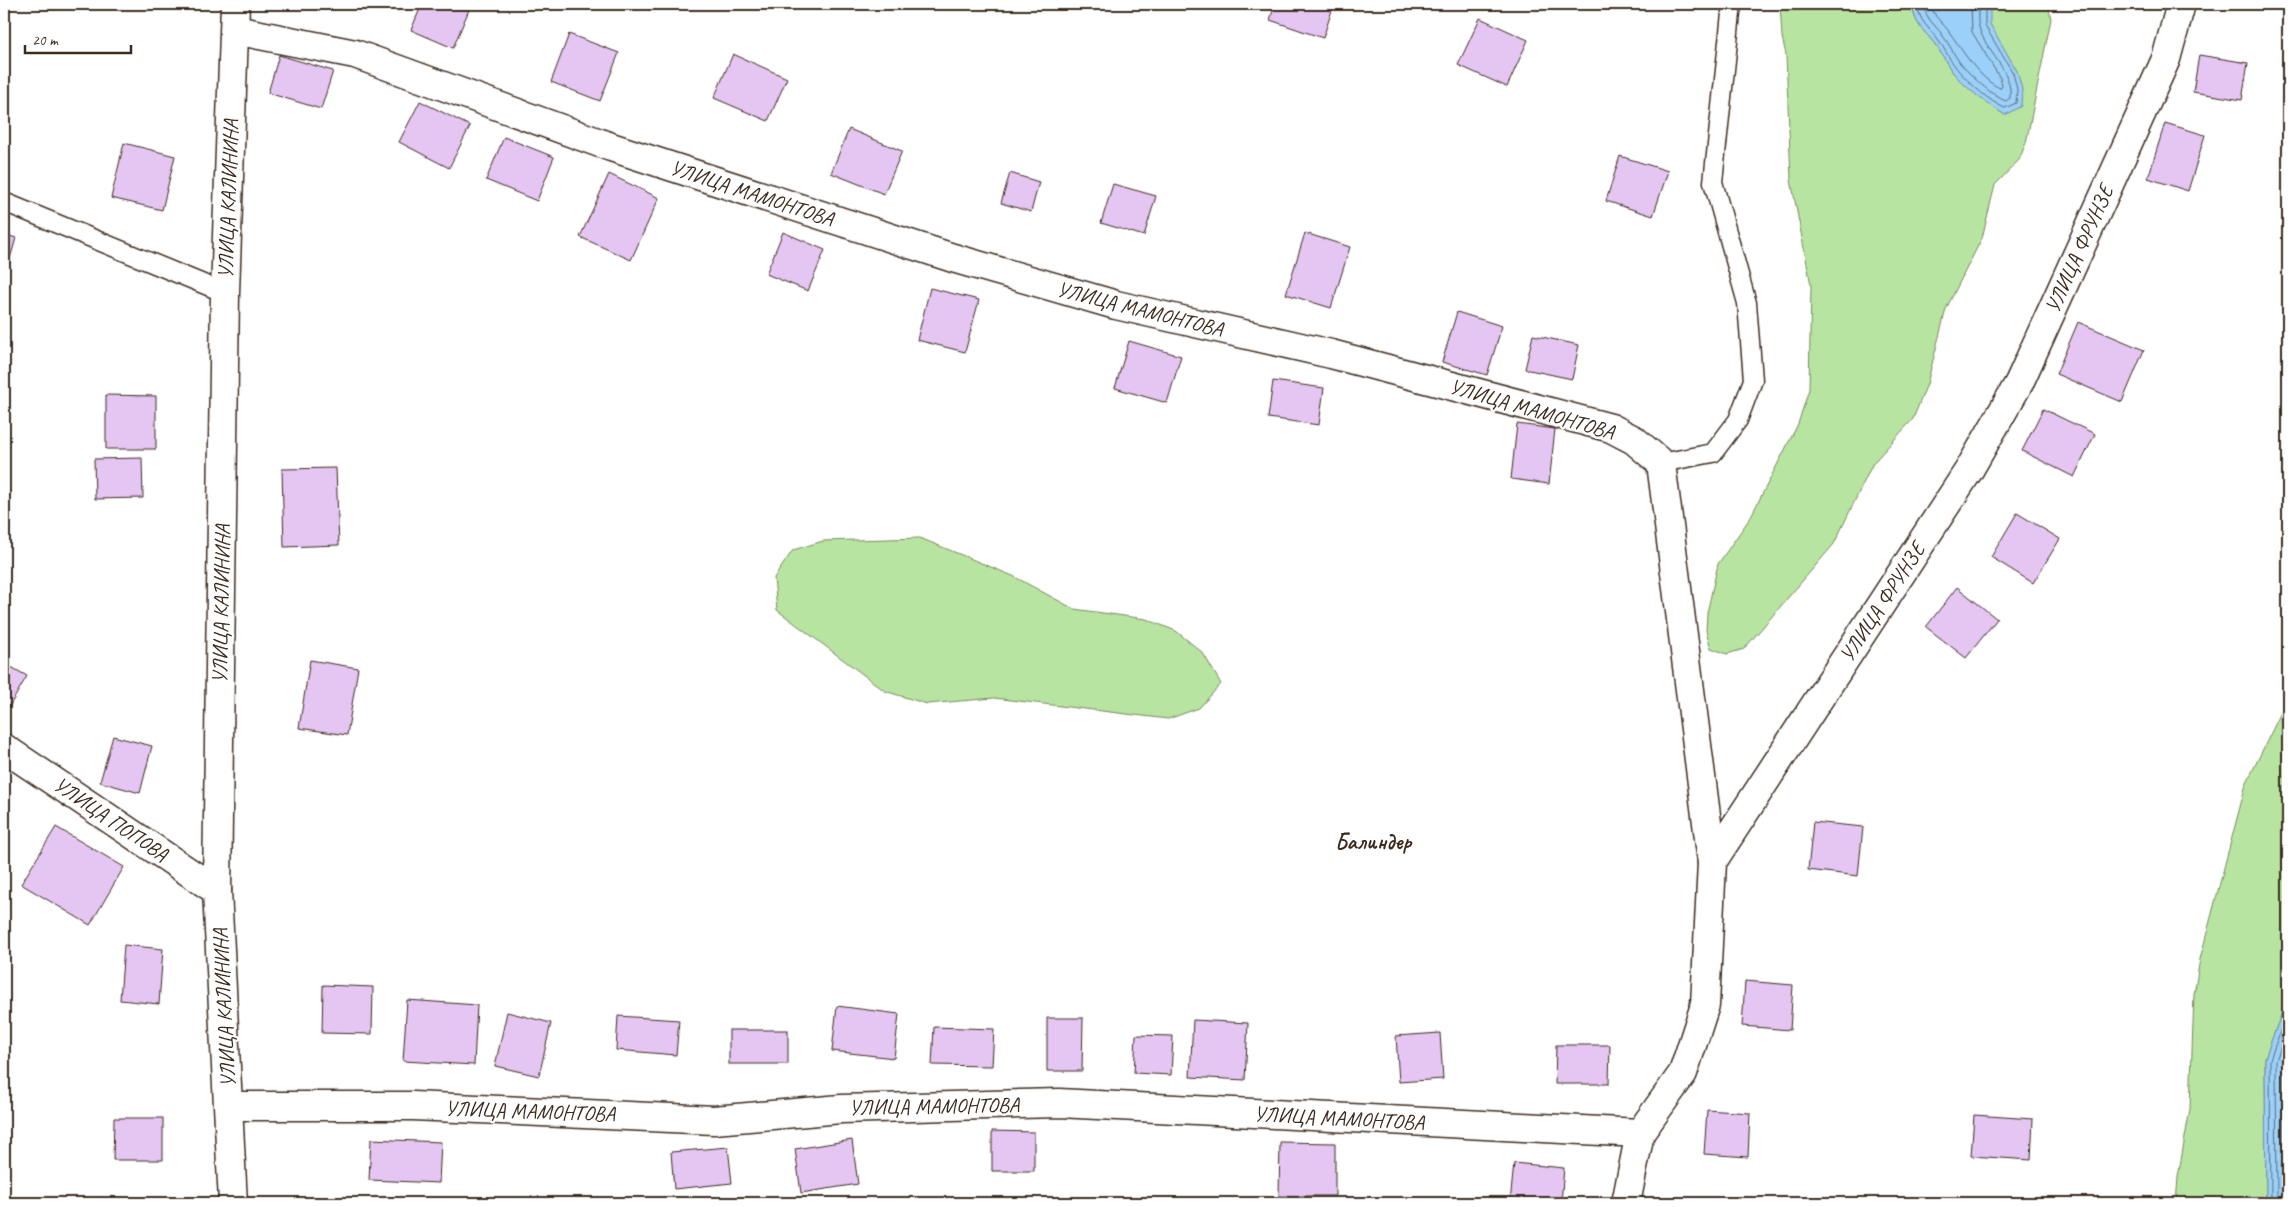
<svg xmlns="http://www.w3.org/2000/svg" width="2292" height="1207" viewBox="0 0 2292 1207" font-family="Caveat,sans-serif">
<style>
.green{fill:#b8e4a1;stroke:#7a8760}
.water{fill:#9ad0f9;stroke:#748ea1}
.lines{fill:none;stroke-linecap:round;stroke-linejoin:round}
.shore{stroke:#616c76;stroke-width:1}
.building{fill:#e5c5f2;stroke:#3b2a1e}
.service-casing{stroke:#3b2a1e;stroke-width:21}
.minor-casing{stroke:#3b2a1e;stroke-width:31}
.tertiary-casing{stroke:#3b2a1e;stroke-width:31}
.service{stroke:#fff;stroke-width:18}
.minor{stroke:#fff;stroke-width:28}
.tertiary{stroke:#fff;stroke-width:28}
.labels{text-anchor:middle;stroke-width:4.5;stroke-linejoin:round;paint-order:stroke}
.street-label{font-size:21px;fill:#3b2a1e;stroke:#fff}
.neighbourhood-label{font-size:22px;font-weight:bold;fill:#3b2a1e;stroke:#fff}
</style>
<rect width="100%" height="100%" fill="#fff"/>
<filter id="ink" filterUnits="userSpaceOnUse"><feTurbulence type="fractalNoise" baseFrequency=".02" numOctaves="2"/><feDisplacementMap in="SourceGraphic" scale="10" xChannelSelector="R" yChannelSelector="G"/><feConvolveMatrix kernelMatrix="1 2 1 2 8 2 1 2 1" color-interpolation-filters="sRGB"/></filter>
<g filter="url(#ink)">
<!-- green -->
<g class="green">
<path d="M1780 4H1912C1915 25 1922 28 1934 43 1941 51 1945 61 1951 70 1964 87 1986 103 2005 115L2017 71 1989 24 1990 4H2048L2051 19 2026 143 2019 160 1995 185 1982 238 1946 309 1927 384 1913 419 1873 463 1834 544 1744 649 1727 654 1711 648 1706 631 1707 613 1718 564 1750 518 1798 424 1809 389 1811 285 1791 180 1786 55 1782 37Z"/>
<polygon points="920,538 1013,576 1074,609 1146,619 1176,631 1203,653 1221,684 1199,708 1168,719 994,698 927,704 885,691 777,610 774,578 793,550 823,541"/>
<polygon points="2288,698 2288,996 2265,1058 2266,1203 2176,1203 2178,1177 2190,1109 2194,994 2200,959 2246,784"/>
</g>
<!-- water -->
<g class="water">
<path d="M1912 4H1990V24L2017 71 2022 89 2021 106 2005 115C1986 103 1964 87 1951 70 1945 61 1941 51 1934 43 1922 28 1915 25 1912 4Z"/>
<polygon points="2288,996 2288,1203 2266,1203 2265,1058"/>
</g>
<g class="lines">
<!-- shore -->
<g class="shore">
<path d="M1917 4C1920 23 1927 25 1938 40 1945 48 1948 58 1955 66 1964 79 1991 103 2005 108L2016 103 2017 89 2013 73 1985 26V4"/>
<path d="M1923 4C1926 20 1935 24 1943 36 1950 45 1954 55 1960 63 1969 74 1993 97 2006 101L2010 98C2013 70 1986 53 1979 27 1977 21 1978 11 1979 4"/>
<path d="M1931 4C1933 18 1943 22 1950 33 1962 50 1980 80 2000 88L2002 85 2000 78 1972 32 1971 4"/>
<polyline points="2271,1203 2270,1059 2288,1011"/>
<polyline points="2277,1203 2276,1060 2288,1028"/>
<polyline points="2284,1203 2284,1061 2288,1049"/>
</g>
</g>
<!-- building -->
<g class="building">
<polygon points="422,4 471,5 453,48 411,30"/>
<polygon points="1275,4 1334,4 1323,38 1270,20"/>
<polygon points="1480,18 1528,40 1507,87 1458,65"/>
<polygon points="569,34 619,53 600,101 551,82"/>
<polygon points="733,54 787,78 768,121 714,98"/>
<polygon points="279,55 333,71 321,109 268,93"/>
<polygon points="2199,55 2248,63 2242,100 2193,92"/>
<polygon points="420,101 470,126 449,168 399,142"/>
<polygon points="2165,123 2205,135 2188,191 2148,178"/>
<polygon points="849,129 902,151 884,194 831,173"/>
<polygon points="504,137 554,157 537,201 486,180"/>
<polygon points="124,143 175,156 162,210 111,198"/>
<polygon points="1620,156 1668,171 1653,216 1606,201"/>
<polygon points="1010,173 1039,182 1031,212 1001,203"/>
<polygon points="609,174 659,198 631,260 580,237"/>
<polygon points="1113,184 1156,196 1144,236 1101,223"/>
<polygon points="783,232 825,250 808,291 766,274"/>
<polygon points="1305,233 1350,247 1331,308 1286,294"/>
<polygon points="4,234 16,238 5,276 4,275"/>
<polygon points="930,288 979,300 965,352 917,340"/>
<polygon points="1457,312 1502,326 1487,375 1442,362"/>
<polygon points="2078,322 2144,350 2122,402 2056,374"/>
<polygon points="1533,335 1579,345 1572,379 1525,369"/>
<polygon points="1129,341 1181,356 1167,403 1115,388"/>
<polygon points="1273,381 1324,388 1319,425 1268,418"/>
<polygon points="106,395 156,396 156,449 106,449"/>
<polygon points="2043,409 2095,434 2074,477 2022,451"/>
<polygon points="1517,424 1555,429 1549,484 1511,479"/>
<polygon points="142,458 143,498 95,499 94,459"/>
<polygon points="336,468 339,545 284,547 282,469"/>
<polygon points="2017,513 2060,539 2033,583 1991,557"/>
<polygon points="1957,587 1997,619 1966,658 1926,627"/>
<polygon points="310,660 358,668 347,735 299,728"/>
<polygon points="4,663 27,676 9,707 4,704"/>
<polygon points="113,736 152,746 140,793 100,782"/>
<polygon points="1813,822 1863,827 1858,876 1808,870"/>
<polygon points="56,827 124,867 90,925 21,884"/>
<polygon points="124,945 163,949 159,1004 120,1000"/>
<polygon points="1745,981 1793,985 1790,1030 1742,1026"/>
<polygon points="323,985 373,987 372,1034 322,1033"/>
<polygon points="407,1000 477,1005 474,1065 403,1061"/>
<polygon points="837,1006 899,1014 894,1058 832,1051"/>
<polygon points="507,1012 551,1023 539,1076 495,1066"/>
<polygon points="618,1016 679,1020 676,1055 616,1050"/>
<polygon points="1047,1018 1083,1018 1082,1071 1047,1071"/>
<polygon points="1193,1020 1248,1023 1245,1080 1190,1077"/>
<polygon points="934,1027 994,1029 992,1066 932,1065"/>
<rect x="729" y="1030" width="59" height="34"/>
<polygon points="1440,1033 1443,1079 1399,1082 1396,1036"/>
<polygon points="1136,1035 1173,1036 1171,1075 1134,1073"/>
<polygon points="1556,1045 1610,1045 1609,1084 1555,1084"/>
<polygon points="1707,1110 1750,1113 1748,1157 1704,1154"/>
<polygon points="1974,1115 2033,1119 2031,1160 1971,1156"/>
<polygon points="114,1118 163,1118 163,1160 113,1160"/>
<polygon points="992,1131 1034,1132 1034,1171 992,1171"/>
<polygon points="371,1139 441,1142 439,1183 369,1180"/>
<polygon points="852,1140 858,1184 801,1193 795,1149"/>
<polygon points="1280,1142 1335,1143 1335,1196 1279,1196"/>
<polygon points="728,1147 732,1183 674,1189 671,1152"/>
<polygon points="1514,1163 1564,1168 1561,1203 1510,1203"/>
</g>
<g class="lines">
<!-- service casing -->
<g class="service-casing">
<g id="service">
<polyline points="4,202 225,293"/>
<polyline points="1661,463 1713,453 1738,420 1753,380 1747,303 1713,182 1732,4"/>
</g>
</g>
<!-- minor casing -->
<g class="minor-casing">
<g id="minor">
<polyline points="235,30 355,54 611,147 953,258 1116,305 1331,354 1611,428 1634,440 1661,463 1712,862"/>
<polyline points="4,748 217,891"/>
<polyline points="229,1106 413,1106 714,1120 841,1109 1059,1103 1640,1133"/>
<polyline points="1626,1203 1640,1133 1683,1073 1705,1005 1712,862 1969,470 2019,383 2166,59 2181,4"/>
</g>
</g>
<!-- tertiary casing -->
<g class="tertiary-casing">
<polyline id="tertiary" points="233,1203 217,891 225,293 235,4"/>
</g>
<!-- service -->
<use href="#service" class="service"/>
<!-- minor -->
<use href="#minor" class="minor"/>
<!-- tertiary -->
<use href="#tertiary" class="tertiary"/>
</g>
</g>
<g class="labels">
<!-- street labels -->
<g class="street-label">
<text transform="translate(752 193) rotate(18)" y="7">УЛИЦА МАМОНТОВА</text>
<text transform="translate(228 199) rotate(-88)" y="7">УЛИЦА КАЛИНИНА</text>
<text transform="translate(2079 249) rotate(-66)" y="7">УЛИЦА ФРУНЗЕ</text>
<text transform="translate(1140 309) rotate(14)" y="7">УЛИЦА МАМОНТОВА</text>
<text transform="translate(1532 409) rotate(16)" y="7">УЛИЦА МАМОНТОВА</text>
<text transform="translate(1882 602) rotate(-57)" y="7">УЛИЦА ФРУНЗЕ</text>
<text transform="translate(221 604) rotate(-89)" y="7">УЛИЦА КАЛИНИНА</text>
<text transform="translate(111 819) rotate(34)" y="7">УЛИЦА ПОПОВА</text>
<text transform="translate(224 1008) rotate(-93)" y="7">УЛИЦА КАЛИНИНА</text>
<text transform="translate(934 1106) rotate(-1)" y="7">УЛИЦА МАМОНТОВА</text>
<text transform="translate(530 1111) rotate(2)" y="7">УЛИЦА МАМОНТОВА</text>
<text transform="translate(1339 1118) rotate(3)" y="7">УЛИЦА МАМОНТОВА</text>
</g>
<!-- neighbourhood labels -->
<g class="neighbourhood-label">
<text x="1373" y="849">Балиндер</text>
</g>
</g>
<!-- margin -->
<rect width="2292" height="1207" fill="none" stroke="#fff" stroke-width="20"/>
<rect x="10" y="10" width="2272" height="1187" fill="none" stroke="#3b2a1e" stroke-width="2" filter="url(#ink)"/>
<!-- scale -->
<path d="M25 45v8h106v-8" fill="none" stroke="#3b2a1e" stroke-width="2.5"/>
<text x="32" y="45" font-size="15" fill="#3b2a1e" stroke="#ffffff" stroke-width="4" paint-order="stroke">20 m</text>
</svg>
